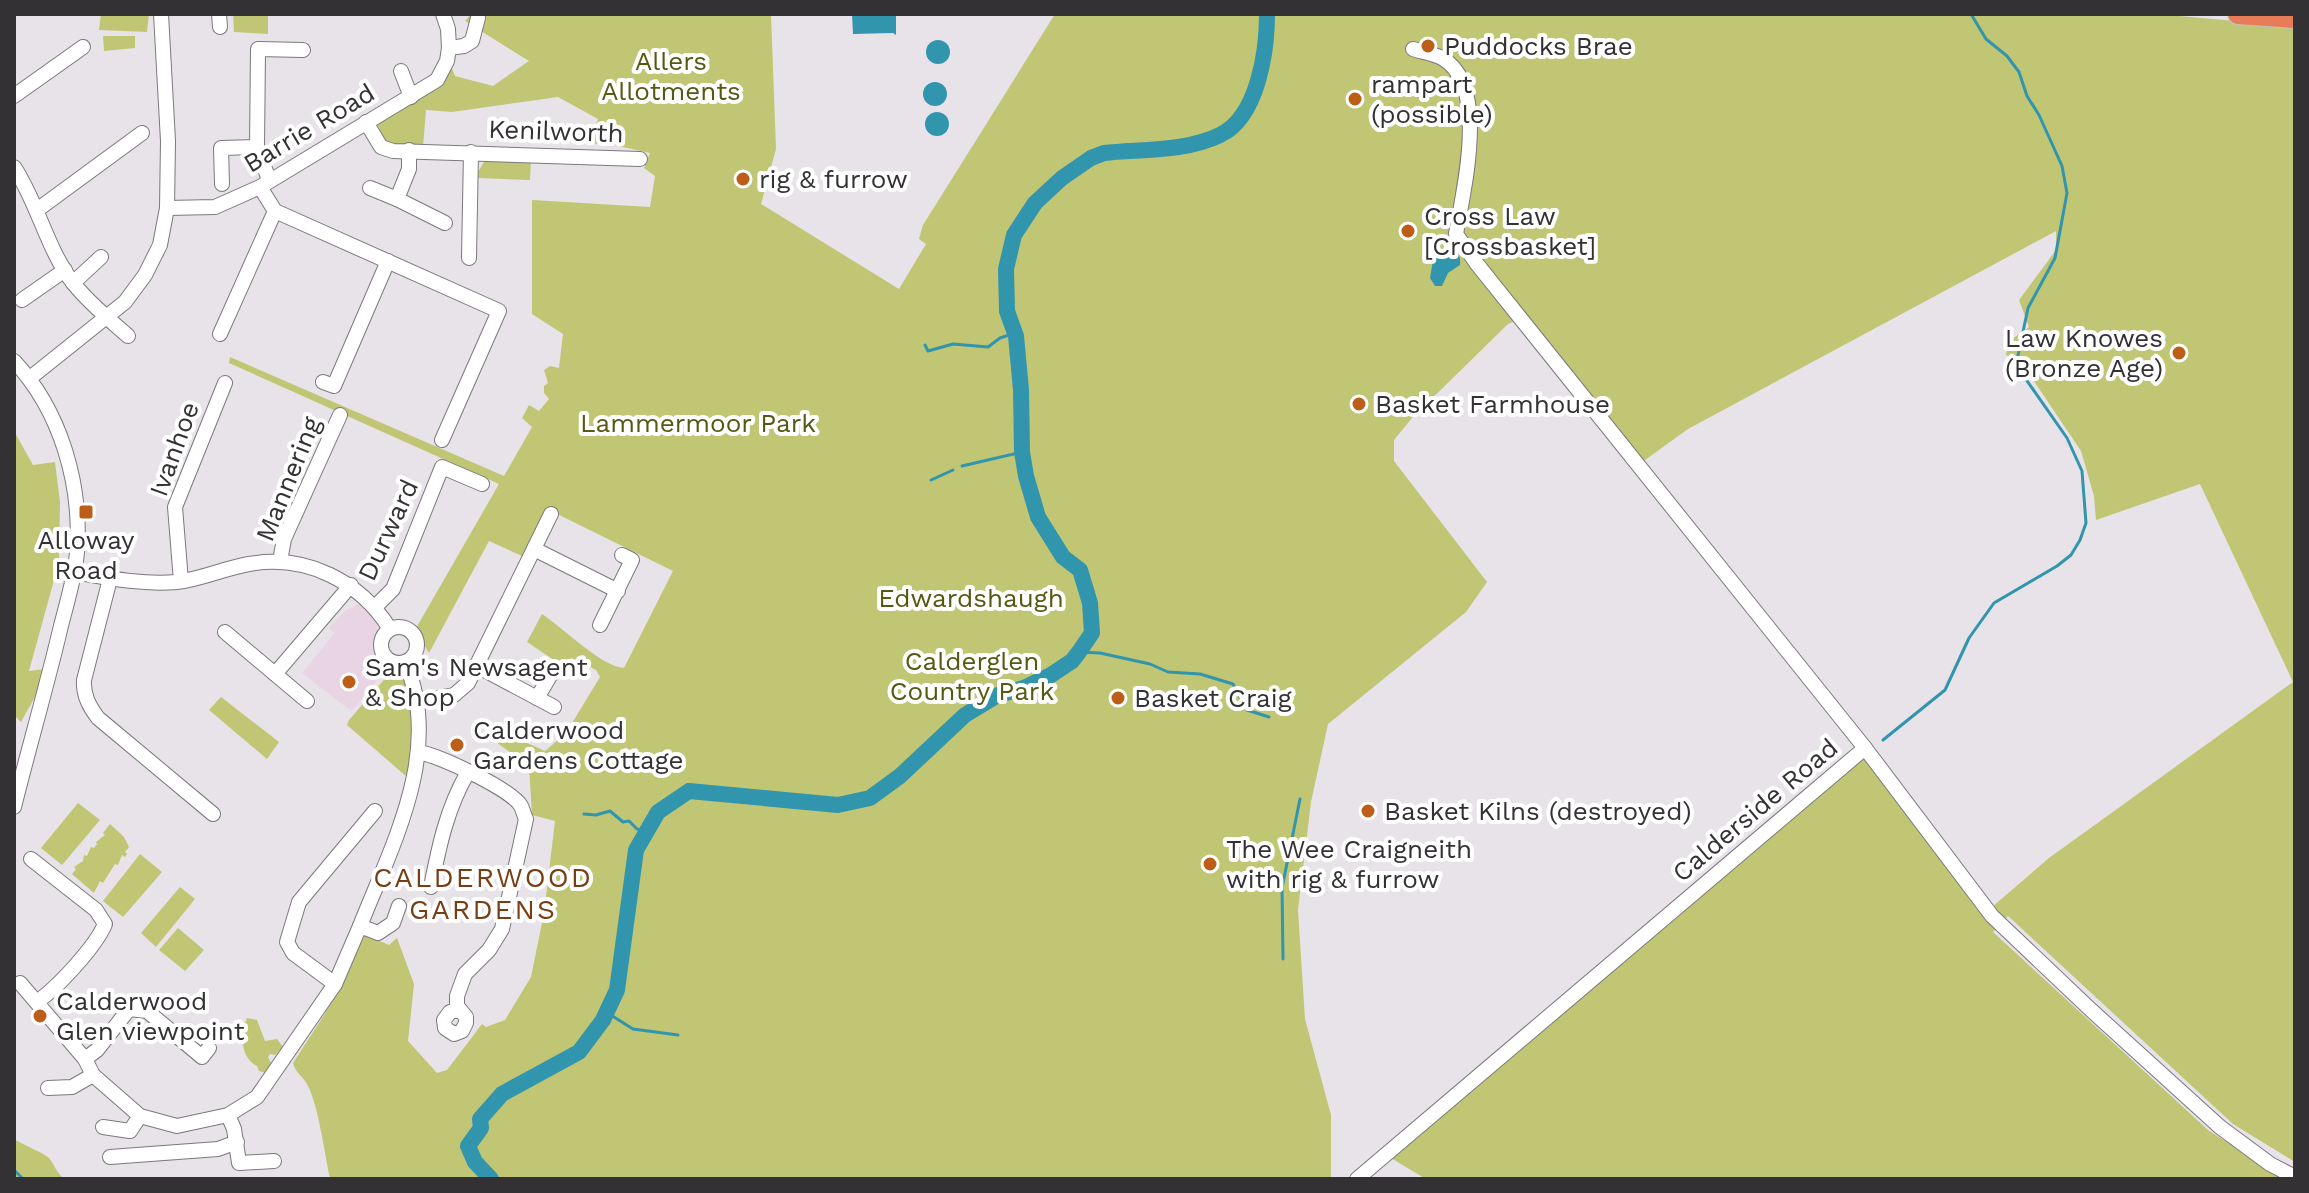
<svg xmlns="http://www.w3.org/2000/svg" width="2309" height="1193" viewBox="0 0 2309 1193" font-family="'Work Sans',sans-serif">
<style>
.commercial{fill:#e9d4e3}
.green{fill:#c1c674}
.water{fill:#3195ae}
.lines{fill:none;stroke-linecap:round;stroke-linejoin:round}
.stream{stroke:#3195ae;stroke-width:3}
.river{stroke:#3195ae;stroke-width:16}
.minor-casing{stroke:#7c787d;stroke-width:16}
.highway-casing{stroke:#c2c1c2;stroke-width:22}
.minor{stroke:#fff;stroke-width:14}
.highway{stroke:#e87c58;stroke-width:20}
.poi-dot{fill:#bc5d18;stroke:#fff;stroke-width:3}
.labels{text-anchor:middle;stroke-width:8;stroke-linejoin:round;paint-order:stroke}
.poi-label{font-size:26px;fill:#333133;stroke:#fff;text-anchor:start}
.park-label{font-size:26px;fill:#565911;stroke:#fff}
.street-label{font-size:26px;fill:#333133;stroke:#fff}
.neighbourhood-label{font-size:28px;letter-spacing:2px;fill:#793c13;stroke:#fff}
</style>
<rect width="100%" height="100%" fill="#e8e3e9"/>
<!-- commercial -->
<polygon class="commercial" points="361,603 377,620 379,657 388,667 354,709 350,710 302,673 335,633 329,628 346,610"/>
<!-- green -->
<g class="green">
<polygon points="101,14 149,14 147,32 99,30"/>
<polygon points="233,14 268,14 268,34 234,32"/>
<path d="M471 14H771L776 149 761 204 899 289 926 244 919 239 923 225 1055 14H2156L2295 26V1162L2233 1124 2008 916 1993 932 2208 1130 2284 1179H1426L1379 1151 1866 738 1992 907 2049 858 2293 682 2200 484 2096 520 2094 496 2081 451 2021 362 2006 355 2008 342 2029 327 2019 300 2056 250V231L1688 429 1634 468 1517 320 1508 324 1412 418 1394 440V461L1487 582 1466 612 1328 724 1311 802 1298 910 1305 1019 1331 1115V1179H330C325 1155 318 1103 307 1084 302 1075 296 1074 293 1063L326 1012 365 935 389 945 397 938 414 984 408 1041 437 1073 447 1070 482 1024 486 1027 505 1020 531 977 544 913 555 821 532 815 529 766 496 742 503 732 545 751 566 733 600 677 596 670 572 658 560 664 527 642 542 614C562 627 602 667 624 668L673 571 549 510 524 557 489 541 429 653 415 630 499 484 229 363 230 357 504 476 532 427 522 418 529 405 539 411 549 399 544 393V386L548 383 544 370 550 366 559 368 563 334 532 314V200L650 207 655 176 644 168 650 153 614 145 575 142 572 132 594 129 598 119 558 97 452 112 426 110 423 147 397 146 386 142 377 124 451 66 455 76 493 86 529 61 465 21Z"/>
<polygon points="103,36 135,36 135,48 104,51"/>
<polygon points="485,160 531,160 530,180 478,178 478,172"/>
<polygon points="14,431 33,465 55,462 60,502 59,562 29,671 51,668 21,722 14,715"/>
<path d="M395 667 402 669C415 708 416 737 407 777L347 725 349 720Z"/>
<polygon points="221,697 279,742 267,759 209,710"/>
<polygon points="78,803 100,820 62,865 41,848"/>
<polygon points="110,824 124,837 129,847 125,852 127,854 125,857 122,855 118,865 115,864 103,883 100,881 94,893 72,874 76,869 74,867 83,861 84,855 87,856 91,847 94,848 97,844 96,842 105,835 103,833"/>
<polygon points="140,854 162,872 123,917 103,901"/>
<polygon points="180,887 195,899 156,947 141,933"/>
<polygon points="178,928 204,950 185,971 159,950"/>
<path d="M247 1018 257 1020 265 1041 277 1039 283 1047 275 1055 270 1054 268 1057 271 1063 266 1073 259 1071 257 1066C240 1058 240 1033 247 1018Z"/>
<path d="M14 1139C23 1145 44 1153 49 1158 55 1165 56 1173 65 1179H14Z"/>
</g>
<!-- water -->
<g class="water">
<polygon points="852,14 896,14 896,35 893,33 853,34"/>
<circle cx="938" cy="52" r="12"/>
<circle cx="935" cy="94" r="12"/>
<circle cx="937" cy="124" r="12"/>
<path d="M1450 246C1458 250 1461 256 1460 265L1448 273 1442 286H1435L1430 278 1433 260 1443 255Z"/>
</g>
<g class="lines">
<!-- stream -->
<g class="stream">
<polyline points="925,345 928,351 953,344 988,347 1000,338 1015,333"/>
<polyline points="962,466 1022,452"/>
<polyline points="931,480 953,470"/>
<polyline points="1079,652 1100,653 1150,664 1168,672 1200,674 1233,684 1247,710 1269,717"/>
<polyline points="1883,740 1945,690 1969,638 1994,603 2057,566 2071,555 2080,540 2086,523 2082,471 2067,438 2016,365 2028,308 2055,258 2067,193 2062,166 2039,115 2027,96 2019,72 2007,56 1986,39 1971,14"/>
<polyline points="584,814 596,815 610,811 623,822 629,821 637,829 647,832"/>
<polyline points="1283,959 1282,888 1300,799"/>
<polyline points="606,1012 633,1029 678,1035"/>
<polyline points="14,1170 23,1179"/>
</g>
<!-- river -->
<path class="river" d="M491 1179 475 1162 468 1146 481 1128 480 1119 502 1094 579 1052 603 1020 617 990 636 850 658 812 689 791 838 805 870 798 900 776 965 715 998 695 1024 688 1051 675 1072 661 1079 652 1092 633 1090 603 1080 570 1063 557 1038 517 1026 476 1022 452 1021 390 1016 336 1007 311 1006 269 1014 235 1035 203 1062 178 1091 158 1104 153C1141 149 1185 152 1220 135 1258 117 1267 51 1267 14"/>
<!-- minor casing -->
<g class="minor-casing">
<g id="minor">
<polyline points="219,14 220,27"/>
<polyline points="443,14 448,29 449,48"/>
<path d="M1413 49C1422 52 1434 54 1442 58 1490 85 1463 191 1456 234L1477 264 1865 748 1992 916 2091 1010 2220 1127 2270 1164 2295 1177"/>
<polyline points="401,71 411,97"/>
<polyline points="14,96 83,47"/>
<polyline points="366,122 381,147 393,151 640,159"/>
<polyline points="409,150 409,169 397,199 445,223"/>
<path d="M14 167C38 203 47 250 74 284 89 303 110 320 128 336"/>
<polyline points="269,180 257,147 258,49 303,50"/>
<polyline points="222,184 221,148 257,147"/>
<polyline points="260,187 275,211 499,311 442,440"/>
<polyline points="370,188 397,199"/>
<polyline points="167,208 215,207 260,187 437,80 447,61 449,48 464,46 472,41 478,18"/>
<polyline points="37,210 142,133"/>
<polyline points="469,258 471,152"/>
<polyline points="73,283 101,257"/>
<polyline points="22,300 65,270"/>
<polyline points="220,334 275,211"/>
<path d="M14 361C61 411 82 485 77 552 75 578 66 605 60 630 46 689 29 747 14 807"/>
<polyline points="30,378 125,302 145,275 160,245 167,208 168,141 161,14"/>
<polyline points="323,382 334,386 388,261"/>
<polyline points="534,549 618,591"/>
<polyline points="280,561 284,539 340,415"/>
<path d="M74 572C108 578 142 585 177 582 202 579 225 568 249 564 306 554 360 581 390 629"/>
<path d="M110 579 84 680C83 695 89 706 98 718L213 814"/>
<polyline points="181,581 175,507 225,383"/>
<polyline points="376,606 393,589 442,467 482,484"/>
<polyline points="600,625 632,560 622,555"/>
<circle cx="399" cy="645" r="18"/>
<polyline points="225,632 307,701"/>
<polyline points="477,666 554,707"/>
<polyline points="275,674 351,585"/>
<polyline points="537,698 553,671"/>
<polyline points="417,702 454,695 468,683 551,514"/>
<path d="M418 752C438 755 511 789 521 806 523 810 524 815 526 819L502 929 489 950 465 974 457 996V1006L466 1017V1023L462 1031 454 1034 445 1028 444 1020 450 1012 458 1010"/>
<path d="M31 859 96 910 105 924C96 946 58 987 38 1001"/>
<path d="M431 887C439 846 447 808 468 772"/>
<path d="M360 926C392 845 444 750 405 662"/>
<polyline points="20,983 85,1059 93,1075 140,1116"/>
<polyline points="335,984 293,953 287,942 299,902 375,811"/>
<polyline points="85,1059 97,1050 129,1009 147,1011 202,1057 209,1048"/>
<polyline points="48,1088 72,1087 93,1075"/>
<polyline points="228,1115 234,1129 239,1163 274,1161"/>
<polyline points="103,1127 130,1131 140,1116 177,1126 228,1115 257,1097 335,984 360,926 378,933 393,923 399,906"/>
<polyline points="110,1157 218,1149 237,1142"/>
<polyline points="1357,1179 1865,748"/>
</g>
</g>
<!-- highway casing -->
<g class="highway-casing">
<polyline id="highway" points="2238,14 2295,18"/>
</g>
<!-- minor -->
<use href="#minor" class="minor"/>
<!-- highway -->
<use href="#highway" class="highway"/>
</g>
<!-- markers -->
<g class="poi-dot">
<circle cx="1428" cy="46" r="8"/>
<circle cx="1355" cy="99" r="8"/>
<circle cx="743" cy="179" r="8"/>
<circle cx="1408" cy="231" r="8"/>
<circle cx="2179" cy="353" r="8"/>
<circle cx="1359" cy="404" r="8"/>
<rect x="78" y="504" width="16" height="16" rx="4"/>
<circle cx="349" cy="682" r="8"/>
<circle cx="1118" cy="698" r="8"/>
<circle cx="457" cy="745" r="8"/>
<circle cx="1368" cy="811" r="8"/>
<circle cx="1210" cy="864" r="8"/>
<circle cx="40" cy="1016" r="8"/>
</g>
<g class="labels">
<!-- poi labels -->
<g class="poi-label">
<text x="1444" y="55">Puddocks Brae</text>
<text x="1371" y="93">rampart<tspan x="1371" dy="30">(possible)</tspan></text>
<text x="759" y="188">rig &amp; furrow</text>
<text x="1424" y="225">Cross Law<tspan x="1424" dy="30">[Crossbasket]</tspan></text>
<text x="2163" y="347" text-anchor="end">Law Knowes<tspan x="2163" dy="30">(Bronze Age)</tspan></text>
<text x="1375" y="413">Basket Farmhouse</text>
<text x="86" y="549" text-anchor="middle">Alloway<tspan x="86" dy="30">Road</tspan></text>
<text x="365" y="676">Sam's Newsagent<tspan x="365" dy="30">&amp; Shop</tspan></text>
<text x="1134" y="707">Basket Craig</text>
<text x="473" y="739">Calderwood<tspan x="473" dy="30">Gardens Cottage</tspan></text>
<text x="1384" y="820">Basket Kilns (destroyed)</text>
<text x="1226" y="858">The Wee Craigneith<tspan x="1226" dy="30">with rig &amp; furrow</tspan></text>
<text x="56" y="1010">Calderwood<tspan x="56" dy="30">Glen viewpoint</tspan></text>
</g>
<!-- park labels -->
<g class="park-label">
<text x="671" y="70">Allers<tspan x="671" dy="30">Allotments</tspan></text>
<text x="698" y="432">Lammermoor Park</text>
<text x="971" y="607">Edwardshaugh</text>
<text x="972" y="670">Calderglen<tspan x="972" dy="30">Country Park</tspan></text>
</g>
<!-- street labels -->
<g class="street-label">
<text transform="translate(309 128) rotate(-31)" y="9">Barrie Road</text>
<text transform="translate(556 131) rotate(2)" y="9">Kenilworth</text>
<text transform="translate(174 449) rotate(-70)" y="9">Ivanhoe</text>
<text transform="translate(288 479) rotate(-68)" y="9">Mannering</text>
<text transform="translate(388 530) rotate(-65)" y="9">Durward</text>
<text transform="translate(1755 810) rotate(-40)" y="9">Calderside Road</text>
</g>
<!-- neighbourhood labels -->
<g class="neighbourhood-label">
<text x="483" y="887">CALDERWOOD<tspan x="483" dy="32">GARDENS</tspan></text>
</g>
</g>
<!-- border -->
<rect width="2309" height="1193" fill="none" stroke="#333133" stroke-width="32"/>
</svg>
